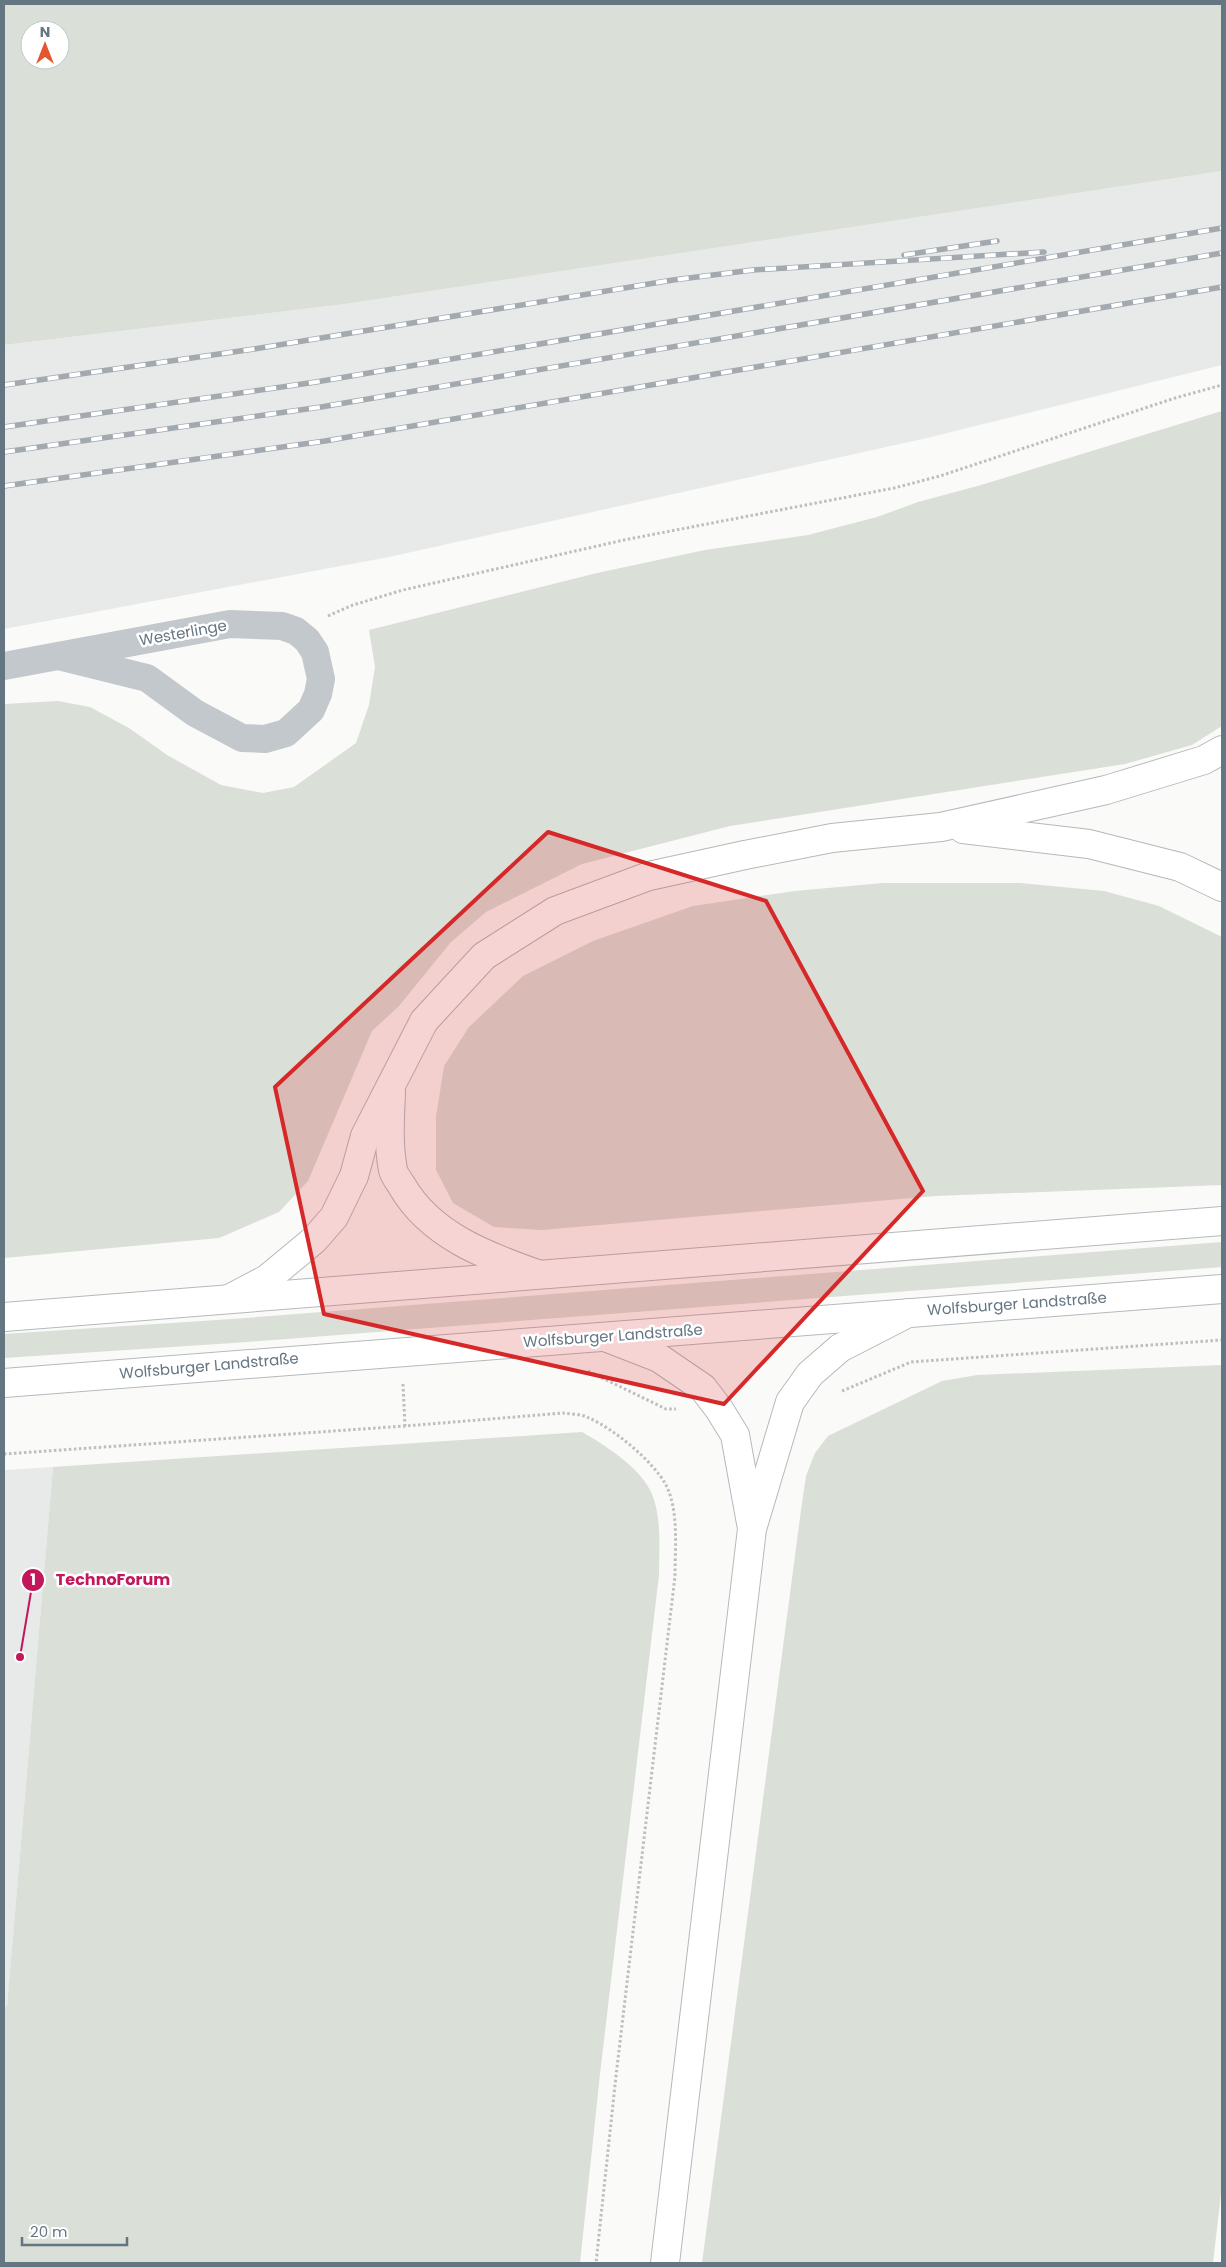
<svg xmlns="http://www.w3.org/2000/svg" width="1226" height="2267" viewBox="0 0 1226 2267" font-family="Poppins,sans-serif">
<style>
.built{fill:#e8e9e9}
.green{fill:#dadfd7;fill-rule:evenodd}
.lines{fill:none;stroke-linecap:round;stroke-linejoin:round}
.major-casing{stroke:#b5babe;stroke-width:30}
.highway-casing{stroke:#b4b9bd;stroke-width:30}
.path{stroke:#bbbfc2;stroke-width:3;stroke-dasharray:2.5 2.5;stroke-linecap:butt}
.minor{stroke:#c3c8cc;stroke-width:28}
.major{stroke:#fff;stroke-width:28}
.highway{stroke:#fff;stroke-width:28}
.rail-casing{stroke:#a2aab0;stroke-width:5.5}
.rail{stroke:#fff;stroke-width:4;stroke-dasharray:11;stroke-linecap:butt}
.marked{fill:#d62828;fill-opacity:0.2;stroke:#d62828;stroke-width:4;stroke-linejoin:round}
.labels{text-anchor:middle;stroke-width:5;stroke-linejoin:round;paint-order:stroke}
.street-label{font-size:15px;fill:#657683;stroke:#fff}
.leader{fill:none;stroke:#c2185b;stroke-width:2}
.callout-dot{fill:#c2185b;stroke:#fff;stroke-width:2}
.mark-label{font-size:15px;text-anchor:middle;font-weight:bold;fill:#fff}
.callout-label{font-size:16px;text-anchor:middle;font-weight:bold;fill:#c2185b;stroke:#fff;stroke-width:5;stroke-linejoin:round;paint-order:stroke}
</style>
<rect width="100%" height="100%" fill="#fafaf8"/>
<!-- built -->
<g class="built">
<polygon points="1222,171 1222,365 927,438 389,557 4,629 4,345 345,304"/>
<polygon points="53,1467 7,2008 4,2007 4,1470"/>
</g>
<!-- green -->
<g class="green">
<path d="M4 4H1222V171L345 304 4 345ZM30 30H60V60H30Z"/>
<polygon points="1222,411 1222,726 1192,745 1125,764 730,826 582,864 486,912 451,942 399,1006 372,1031 308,1181 279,1212 219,1238 4,1258 4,704 58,701 90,707 129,728 167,755 221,785 263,793 294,787 356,743 369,705 375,667 369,630 597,573 705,550 808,535 877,517 918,502 981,485"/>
<polygon points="883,883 1020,883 1104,891 1159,906 1222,937 1222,1185 935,1196 542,1230 494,1227 453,1203 436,1170 436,1117 444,1066 469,1027 523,976 593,941 693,906 795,891"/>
<polygon points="1222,1242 1222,1267 233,1343 4,1358 4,1334 232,1319"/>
<polygon points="1222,1365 1222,2185 1213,2263 702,2263 801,1510 806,1476 815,1453 828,1436 942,1381 977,1375"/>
<path d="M582 1432C606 1446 640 1467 652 1494 662 1519 659 1548 659 1575L600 2074 580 2263H4V2007H7L53 1467Z"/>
</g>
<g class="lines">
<!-- major casing -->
<g class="major-casing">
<g id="major">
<polyline points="4,1317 1222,1221"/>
<polyline points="4,1383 1222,1289"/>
</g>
</g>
<!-- highway casing -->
<g class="highway-casing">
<g id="highway">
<polyline points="963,829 1089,844 1180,867 1222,887"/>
<path d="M391 1093C390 1118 388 1144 393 1170 394 1175 399 1181 402 1186 430 1235 486 1256 537 1274"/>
<polyline points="231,1298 267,1279 314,1240 334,1217 354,1176 365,1136 424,1021 484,956 555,911 649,876 745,855 832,838 941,827 1106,790 1204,760 1222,750"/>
<polyline points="605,1337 659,1358 703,1388 719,1409 735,1435 751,1523"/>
<polyline points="665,2263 752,1529 790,1402 810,1374 840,1348 908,1313"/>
</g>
</g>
<!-- path -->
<g class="path">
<polyline points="328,616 353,605 403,590 624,540 894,488 940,476 1175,398 1222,385"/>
<polyline points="588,1371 666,1409 676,1409"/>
<polyline points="403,1384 405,1426"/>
<polyline points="842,1391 911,1362 1222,1340"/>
<path d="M4 1454 405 1426 563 1413C571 1414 582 1414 589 1418 614 1429 653 1461 666 1485 679 1511 675 1547 675 1576L616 2076 596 2263"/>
</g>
<!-- minor -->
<polyline class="minor" points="4,666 230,624 282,626 296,631 307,640 315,652 321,679 318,694 311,710 286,733 265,739 242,738 195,713 147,678 58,656"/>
<!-- major -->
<use href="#major" class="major"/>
<!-- highway -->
<use href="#highway" class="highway"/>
<!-- rail casing -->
<g class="rail-casing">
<g id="rail">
<polyline points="904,255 997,241"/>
<polyline points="4,385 254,349 673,280 753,270 1044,252"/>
<polyline points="4,427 316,382 1222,228"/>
<polyline points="4,452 321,407 1222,253"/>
<polyline points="4,486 325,441 1222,287"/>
</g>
</g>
<!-- rail -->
<use href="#rail" class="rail"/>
</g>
<!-- marked area -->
<path class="marked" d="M548 832 766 901 923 1191 724 1404 324 1314 275 1087Z"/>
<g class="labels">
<!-- street labels -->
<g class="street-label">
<text transform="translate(183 633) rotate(-10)" y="5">Westerlinge</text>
<text transform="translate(1017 1304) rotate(-4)" y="5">Wolfsburger Landstraße</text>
<text transform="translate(613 1336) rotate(-4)" y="5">Wolfsburger Landstraße</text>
<text transform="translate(209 1366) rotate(-5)" y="5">Wolfsburger Landstraße</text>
</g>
</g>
<!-- callouts -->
<path class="leader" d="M20 1657L33 1580"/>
<g class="callout-dot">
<circle cx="20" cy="1657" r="5"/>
<circle cx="33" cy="1580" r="12"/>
</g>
<g class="mark-label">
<text x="33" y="1585">1</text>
</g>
<g class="callout-label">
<text x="113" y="1585">TechnoForum</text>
</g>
<!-- border -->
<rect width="1226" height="2267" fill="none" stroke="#657683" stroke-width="10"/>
<!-- north arrow -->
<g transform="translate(45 45)"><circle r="24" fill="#ffffff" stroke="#c1c8cd"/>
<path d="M0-4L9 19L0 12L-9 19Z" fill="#e4572e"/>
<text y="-8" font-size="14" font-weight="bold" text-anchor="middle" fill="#657683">N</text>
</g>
<!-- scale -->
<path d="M22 2237v8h105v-8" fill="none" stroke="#657683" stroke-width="2.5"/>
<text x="30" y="2237" font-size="15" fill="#657683" stroke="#ffffff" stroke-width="4" paint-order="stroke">20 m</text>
</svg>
